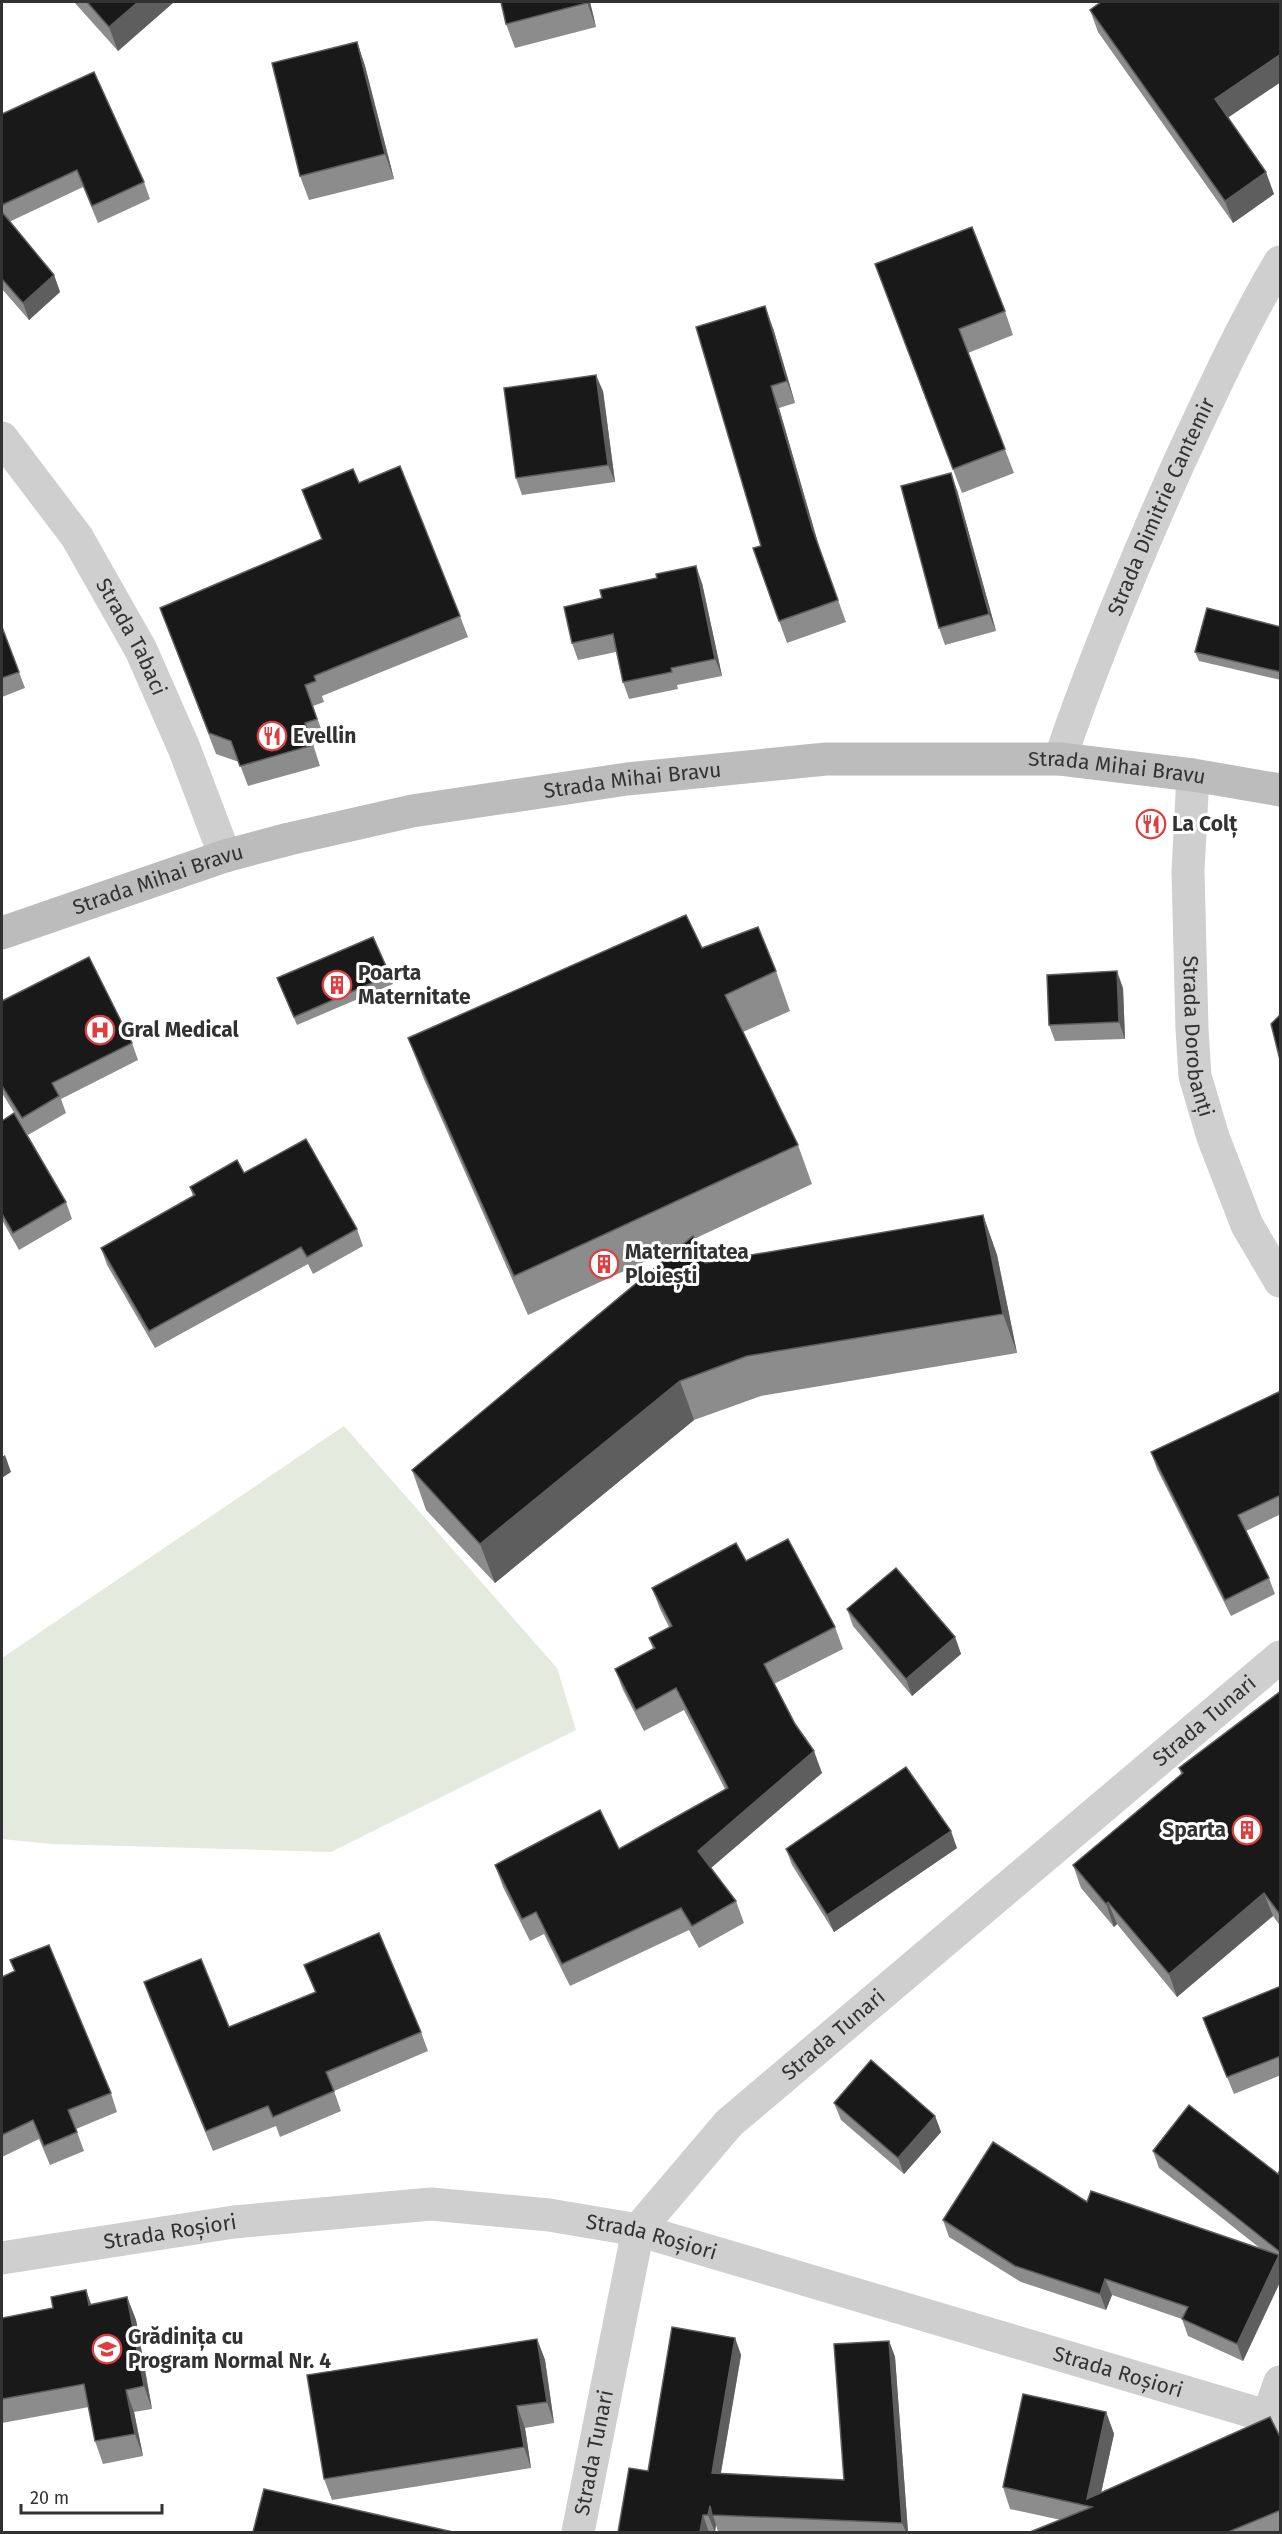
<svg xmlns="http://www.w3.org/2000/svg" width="1282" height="2534" viewBox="0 0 1282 2534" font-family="'Fira Sans',sans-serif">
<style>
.green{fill:#e4eade}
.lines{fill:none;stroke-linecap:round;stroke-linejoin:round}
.minor{stroke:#cfcfcf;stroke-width:33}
.secondary{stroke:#bcbcbc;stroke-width:33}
.wall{fill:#8c8c8c}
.shaded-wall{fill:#5e5e5e}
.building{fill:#191919;stroke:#5e5e5e;stroke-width:1.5}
.labels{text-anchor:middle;stroke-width:6;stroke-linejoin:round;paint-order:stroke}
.street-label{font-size:21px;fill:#323232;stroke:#fff}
.poi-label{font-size:21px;font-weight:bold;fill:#323232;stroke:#fff;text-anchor:start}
</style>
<rect width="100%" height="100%" fill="#fff"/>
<!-- green -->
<polygon class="green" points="344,1426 557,1668 576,1730 331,1852 52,1844 2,1839 2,1658"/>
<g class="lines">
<!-- minor -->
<g class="minor">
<path id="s1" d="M2 438 77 537 141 650 184 748 225 856"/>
<path id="s2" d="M1060 759C1095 656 1137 556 1182 456 1213 390 1243 324 1280 262"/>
<path id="s3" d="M1193 775 1188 871 1192 1029 1195 1076 1213 1137 1247 1225 1280 1281"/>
<path id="s4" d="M2 2258 234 2222 431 2204 549 2215 638 2230 1280 2420"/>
<polyline points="1268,2416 1280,2382"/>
<path id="s5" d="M578 2532 638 2230 729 2123 1280 1657"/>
</g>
<!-- secondary -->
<path class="secondary" id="s6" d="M2 933 225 856 289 839 412 811 627 779 826 759H1060L1193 775 1280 790"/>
</g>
<!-- wall -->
<g class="wall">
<polygon points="74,2 174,2 118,51"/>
<polygon points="501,2 590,2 596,27 515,48 506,24"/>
<polygon points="1090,10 1228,118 1274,194 1233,223 1098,32"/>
<polygon points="357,42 365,66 394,179 309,200 300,176"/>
<polygon points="2,114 144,182 150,199 98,223 83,187 9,222 54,275 60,292 29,320 2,289"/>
<polygon points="884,288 1005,311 1013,335 968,353 1014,473 962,493"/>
<polygon points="773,328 795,403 779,408 820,550 846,622 787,643 753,548 761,546"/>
<polygon points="603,391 615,482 522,495 516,478"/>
<polygon points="359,483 460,616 468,637 322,696 324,702 313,706 325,740 313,744 320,766 248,786 239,762 216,754 160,608 322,539 302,490"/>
<polygon points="957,490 996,631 945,645 939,628"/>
<polygon points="702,583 722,676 677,685 678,689 629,699 623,682 616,652 578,660 572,643"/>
<polygon points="2,627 25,688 2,697"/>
<polygon points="1281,627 1281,680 1199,661 1195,652"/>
<polygon points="702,948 776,971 790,1011 743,1032 798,1145 812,1184 694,1239 705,1263 983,1215 997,1255 1017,1353 761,1396 694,1420 495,1583 426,1510 412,1470 683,1244 528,1315 423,1077 408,1038"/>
<polygon points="390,975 393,984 297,1025 277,978"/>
<polygon points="1123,988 1125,1039 1055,1041 1049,1025"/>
<polygon points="2,1001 132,1043 138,1060 61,1099 66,1113 28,1135 2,1093"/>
<polygon points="2,1121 66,1202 72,1219 19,1250 2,1220"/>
<polygon points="244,1173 357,1229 363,1246 313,1274 308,1264 155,1348 107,1265 101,1248 193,1196 190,1187"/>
<polygon points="1281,1391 1281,1514 1246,1531 1269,1578 1275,1594 1231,1616 1157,1469 1151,1452"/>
<polygon points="746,1561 835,1627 843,1649 774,1684 822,1773 711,1868 736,1901 744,1923 699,1948 689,1930 570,1986 544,1934 530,1941 503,1887 495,1865 619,1849 725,1789 684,1710 644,1731 623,1690 615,1669 653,1649 649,1638 669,1627 660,1609 652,1588"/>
<polygon points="847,1609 955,1637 961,1654 912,1696 853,1626"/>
<polygon points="1281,1691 1281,1927 1273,1916 1177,1997 1117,1924 1114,1927 1081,1888 1073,1865 1181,1774 1179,1768"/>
<polygon points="957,1848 834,1932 792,1865 786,1849"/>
<polygon points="10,1960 111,2093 117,2112 76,2129 84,2151 50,2165 39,2139 2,2157 2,1977 15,1971"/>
<polygon points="304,1965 421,2032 428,2051 334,2091 341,2111 280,2137 276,2126 213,2151 151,2002 144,1982 229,2027 315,1992"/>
<polygon points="1281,1986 1281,2075 1234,2094 1203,2018"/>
<polygon points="834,2103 935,2116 941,2132 904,2174 841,2120"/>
<polygon points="1153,2151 1278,2174 1281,2168 1281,2280 1243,2361 1188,2336 1182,2319 1112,2295 1106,2310 1021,2282 949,2237 943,2220 1087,2202 1261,2249 1159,2168"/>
<polygon points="127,2297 136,2320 152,2409 134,2412 143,2456 103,2464 95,2441 89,2407 2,2423 2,2318 92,2305"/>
<polygon points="735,2338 741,2355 721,2473 844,2480 889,2341 895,2357 908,2532 718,2532 716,2525 715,2532 709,2532 648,2471"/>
<polygon points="537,2339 545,2360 554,2423 525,2428 531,2468 332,2500 324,2479"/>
<polygon points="1106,2412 1114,2434 1101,2493 1281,2439 1281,2532 1030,2532 1061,2520 1010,2509 1003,2487"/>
</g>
<!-- shaded-wall -->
<g class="shaded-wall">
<polygon points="138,2 174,2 118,51 109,27"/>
<polygon points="587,2 590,2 596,27"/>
<polygon points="357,42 365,66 394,179 385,154"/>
<polygon points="1281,54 1281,82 1223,121 1215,99"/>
<polygon points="1266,172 1274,194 1233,223 1225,201"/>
<polygon points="54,275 60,292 29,320 23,303"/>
<polygon points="765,306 773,328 795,403 787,381"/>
<polygon points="596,375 603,391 615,482 608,465"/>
<polygon points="771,386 779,408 820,550 846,622 812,528"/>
<polygon points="951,473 957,490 996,631 989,614"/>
<polygon points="696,566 702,583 722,676 715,659"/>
<polygon points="1117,971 1123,988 1125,1039 1119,1022"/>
<polygon points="983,1215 997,1255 1017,1353 1003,1314"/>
<polygon points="680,1381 694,1420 495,1583 480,1544"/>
<polygon points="5,1455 11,1472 2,1478 2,1457"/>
<polygon points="955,1637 961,1654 912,1696 906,1679"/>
<polygon points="814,1751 822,1773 705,1873 698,1851"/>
<polygon points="951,1831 957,1848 834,1932 827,1915"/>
<polygon points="1264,1893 1273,1916 1177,1997 1169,1974"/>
<polygon points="1108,1902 1117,1924 1114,1927 1106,1904"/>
<polygon points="935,2116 941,2132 904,2174 898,2158"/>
<polygon points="1279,2255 1281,2260 1281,2280 1243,2361 1237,2344"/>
<polygon points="1105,2279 1112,2295 1106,2310 1100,2294"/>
<polygon points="86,2290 94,2312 89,2305"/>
<polygon points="127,2297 136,2320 152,2409 144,2386"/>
<polygon points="735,2338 741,2355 718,2489 712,2473"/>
<polygon points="537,2339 545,2360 554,2423 547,2402"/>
<polygon points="889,2341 895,2357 908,2532 906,2532 902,2523"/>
<polygon points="126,2390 134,2412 143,2456 135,2434"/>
<polygon points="517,2406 525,2428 531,2468 524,2447"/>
<polygon points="1106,2412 1114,2434 1096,2516 1087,2499"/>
<polygon points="710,2506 716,2525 715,2532 708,2515"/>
<polygon points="703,2515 709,2532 700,2532"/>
</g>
<!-- building -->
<g class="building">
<polygon points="87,2 138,2 109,27"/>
<polygon points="501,2 587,2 587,3 506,24"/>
<polygon points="1101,2 1281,2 1281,54 1215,99 1266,172 1225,201 1090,10"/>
<polygon points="357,42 385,154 300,176 272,63"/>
<polygon points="94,72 144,182 92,206 77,170 2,205 2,114"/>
<polygon points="2,212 54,275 23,303 2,279"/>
<polygon points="972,227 1005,311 959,329 1005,449 953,469 875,264"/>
<polygon points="765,306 787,381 771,386 812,528 838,600 779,621 753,548 761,546 696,327"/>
<polygon points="596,375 608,465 516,478 504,388"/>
<polygon points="400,466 460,616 314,676 316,681 305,685 317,719 305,723 313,745 240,766 231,741 209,733 160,608 322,539 302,490 353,469 359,483"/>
<polygon points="951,473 989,614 939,628 901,486"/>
<polygon points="696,566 715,659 671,668 672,672 623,682 613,634 572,643 564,607 602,598 600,590 657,578 656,574"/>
<polygon points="1207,608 1281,627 1281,672 1195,652"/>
<polygon points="2,627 19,672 2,678"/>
<polygon points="686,915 702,948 758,927 776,971 725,995 798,1145 514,1276 408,1038"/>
<polygon points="373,937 390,975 294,1017 277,978"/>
<polygon points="89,957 132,1043 52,1083 59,1096 22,1118 2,1086 2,1001"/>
<polygon points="1117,971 1119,1022 1049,1025 1047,975"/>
<polygon points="1281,1014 1281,1064 1271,1024"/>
<polygon points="14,1113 66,1202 13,1233 2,1214 2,1121"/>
<polygon points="306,1139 357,1229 307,1257 301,1247 149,1331 101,1248 195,1195 190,1187 237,1160 244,1173"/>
<polygon points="983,1215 1003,1314 747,1356 680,1381 480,1544 412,1470 693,1236 705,1263"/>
<polygon points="1281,1391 1281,1495 1238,1515 1269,1578 1225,1600 1151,1452"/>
<polygon points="788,1539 835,1627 764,1664 795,1724 814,1751 698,1851 736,1901 692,1926 681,1908 562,1964 536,1912 522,1919 495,1865 600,1810 619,1849 728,1788 676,1688 636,1710 615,1669 655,1648 649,1638 672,1626 652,1588 736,1543 746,1561"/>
<polygon points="896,1568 955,1637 906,1679 847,1609"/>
<polygon points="1281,1691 1281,1916 1264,1893 1169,1974 1108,1902 1106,1904 1073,1865 1183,1773 1179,1768"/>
<polygon points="906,1767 951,1831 827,1915 786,1849"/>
<polygon points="379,1933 421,2032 326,2072 334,2091 273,2117 268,2106 206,2131 144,1982 201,1959 229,2027 316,1992 304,1965"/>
<polygon points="49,1945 111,2093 68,2110 77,2132 44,2146 33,2120 2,2135 2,1977 15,1971 10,1960"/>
<polygon points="1281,1986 1281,2056 1227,2077 1203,2018"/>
<polygon points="871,2060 935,2116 898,2158 834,2103"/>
<polygon points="1189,2105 1278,2174 1281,2168 1280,2252 1153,2151"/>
<polygon points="993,2142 1087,2202 1091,2191 1279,2255 1237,2344 1182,2319 1188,2307 1105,2279 1100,2294 1015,2266 943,2220"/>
<polygon points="86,2290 89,2305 127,2297 144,2386 126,2390 135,2434 95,2441 84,2384 2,2399 2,2318 53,2308 51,2297"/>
<polygon points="672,2327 735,2338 712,2473 844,2480 834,2344 889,2341 902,2523 712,2515 710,2506 708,2515 703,2515 700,2532 618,2532 629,2468 648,2471"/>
<polygon points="537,2339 547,2402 517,2406 524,2447 324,2479 307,2375"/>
<polygon points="1023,2394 1106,2412 1087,2499 1270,2417 1281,2439 1281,2510 1228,2532 1030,2532 1092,2507 1003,2487"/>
<polygon points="264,2489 453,2532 253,2532"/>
</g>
<!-- icons -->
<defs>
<g id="restaurant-ring" transform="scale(1.5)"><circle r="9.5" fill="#fff" stroke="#df3e40" stroke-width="1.5"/><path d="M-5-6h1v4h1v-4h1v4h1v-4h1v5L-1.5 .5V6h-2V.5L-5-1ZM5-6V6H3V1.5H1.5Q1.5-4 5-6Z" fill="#df3e40"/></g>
<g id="building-ring" transform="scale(1.5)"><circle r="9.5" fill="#fff" stroke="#df3e40" stroke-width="1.5"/><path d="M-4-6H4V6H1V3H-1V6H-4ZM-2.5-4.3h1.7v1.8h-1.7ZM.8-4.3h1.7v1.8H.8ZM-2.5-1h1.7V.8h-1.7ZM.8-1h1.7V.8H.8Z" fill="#df3e40"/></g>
<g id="hospital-ring" transform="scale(1.5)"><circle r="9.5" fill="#fff" stroke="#df3e40" stroke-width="1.5"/><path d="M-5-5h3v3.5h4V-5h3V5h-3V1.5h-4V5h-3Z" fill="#df3e40"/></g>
<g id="school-ring" transform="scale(1.5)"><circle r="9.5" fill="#fff" stroke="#df3e40" stroke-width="1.5"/><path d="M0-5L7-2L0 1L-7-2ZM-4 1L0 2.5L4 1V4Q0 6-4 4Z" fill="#df3e40"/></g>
</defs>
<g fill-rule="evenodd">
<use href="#restaurant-ring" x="272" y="736"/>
<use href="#restaurant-ring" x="1151" y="824"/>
<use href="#building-ring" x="337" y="985"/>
<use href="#hospital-ring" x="100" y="1030"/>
<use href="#building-ring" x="604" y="1264"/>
<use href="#building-ring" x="1247" y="1830"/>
<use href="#school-ring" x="107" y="2349"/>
</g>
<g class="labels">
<!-- street labels -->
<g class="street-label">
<text dy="7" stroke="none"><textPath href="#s2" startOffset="272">Strada Dimitrie Cantemir</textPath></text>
<text dy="7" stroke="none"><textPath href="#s1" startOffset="238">Strada Tabaci</textPath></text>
<text dy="7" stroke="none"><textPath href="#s6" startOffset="1137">Strada Mihai Bravu</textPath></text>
<text dy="7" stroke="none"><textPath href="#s6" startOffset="651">Strada Mihai Bravu</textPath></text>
<text dy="7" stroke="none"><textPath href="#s6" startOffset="165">Strada Mihai Bravu</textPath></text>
<text dy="7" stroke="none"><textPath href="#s3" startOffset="262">Strada Dorobanți</textPath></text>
<text dy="7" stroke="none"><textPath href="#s5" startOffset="1071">Strada Tunari</textPath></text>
<text dy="7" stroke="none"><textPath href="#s5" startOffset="585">Strada Tunari</textPath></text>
<text dy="7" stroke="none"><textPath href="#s4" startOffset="170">Strada Roșiori</textPath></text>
<text dy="7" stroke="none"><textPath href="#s4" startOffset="656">Strada Roșiori</textPath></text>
<text dy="7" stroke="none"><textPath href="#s4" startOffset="1142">Strada Roșiori</textPath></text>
<text dy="7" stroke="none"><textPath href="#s5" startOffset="81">Strada Tunari</textPath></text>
</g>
<!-- poi labels -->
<g class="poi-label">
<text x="293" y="743">Evellin</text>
<text x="1172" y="831">La Colț</text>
<text x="358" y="980">Poarta<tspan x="358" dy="24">Maternitate</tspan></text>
<text x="121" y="1037">Gral Medical</text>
<text x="625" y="1259">Maternitatea<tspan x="625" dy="24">Ploiești</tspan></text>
<text x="1226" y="1837" text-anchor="end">Sparta</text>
<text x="128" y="2344">Grădinița cu<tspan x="128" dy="24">Program Normal Nr. 4</tspan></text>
</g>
</g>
<!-- border -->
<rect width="1282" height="2534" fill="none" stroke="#323232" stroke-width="6"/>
<!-- scale -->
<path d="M21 2504v9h141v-9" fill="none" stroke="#323232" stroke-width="3"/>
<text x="30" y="2504" font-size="18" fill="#323232" stroke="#ffffff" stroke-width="4.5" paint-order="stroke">20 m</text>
</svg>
